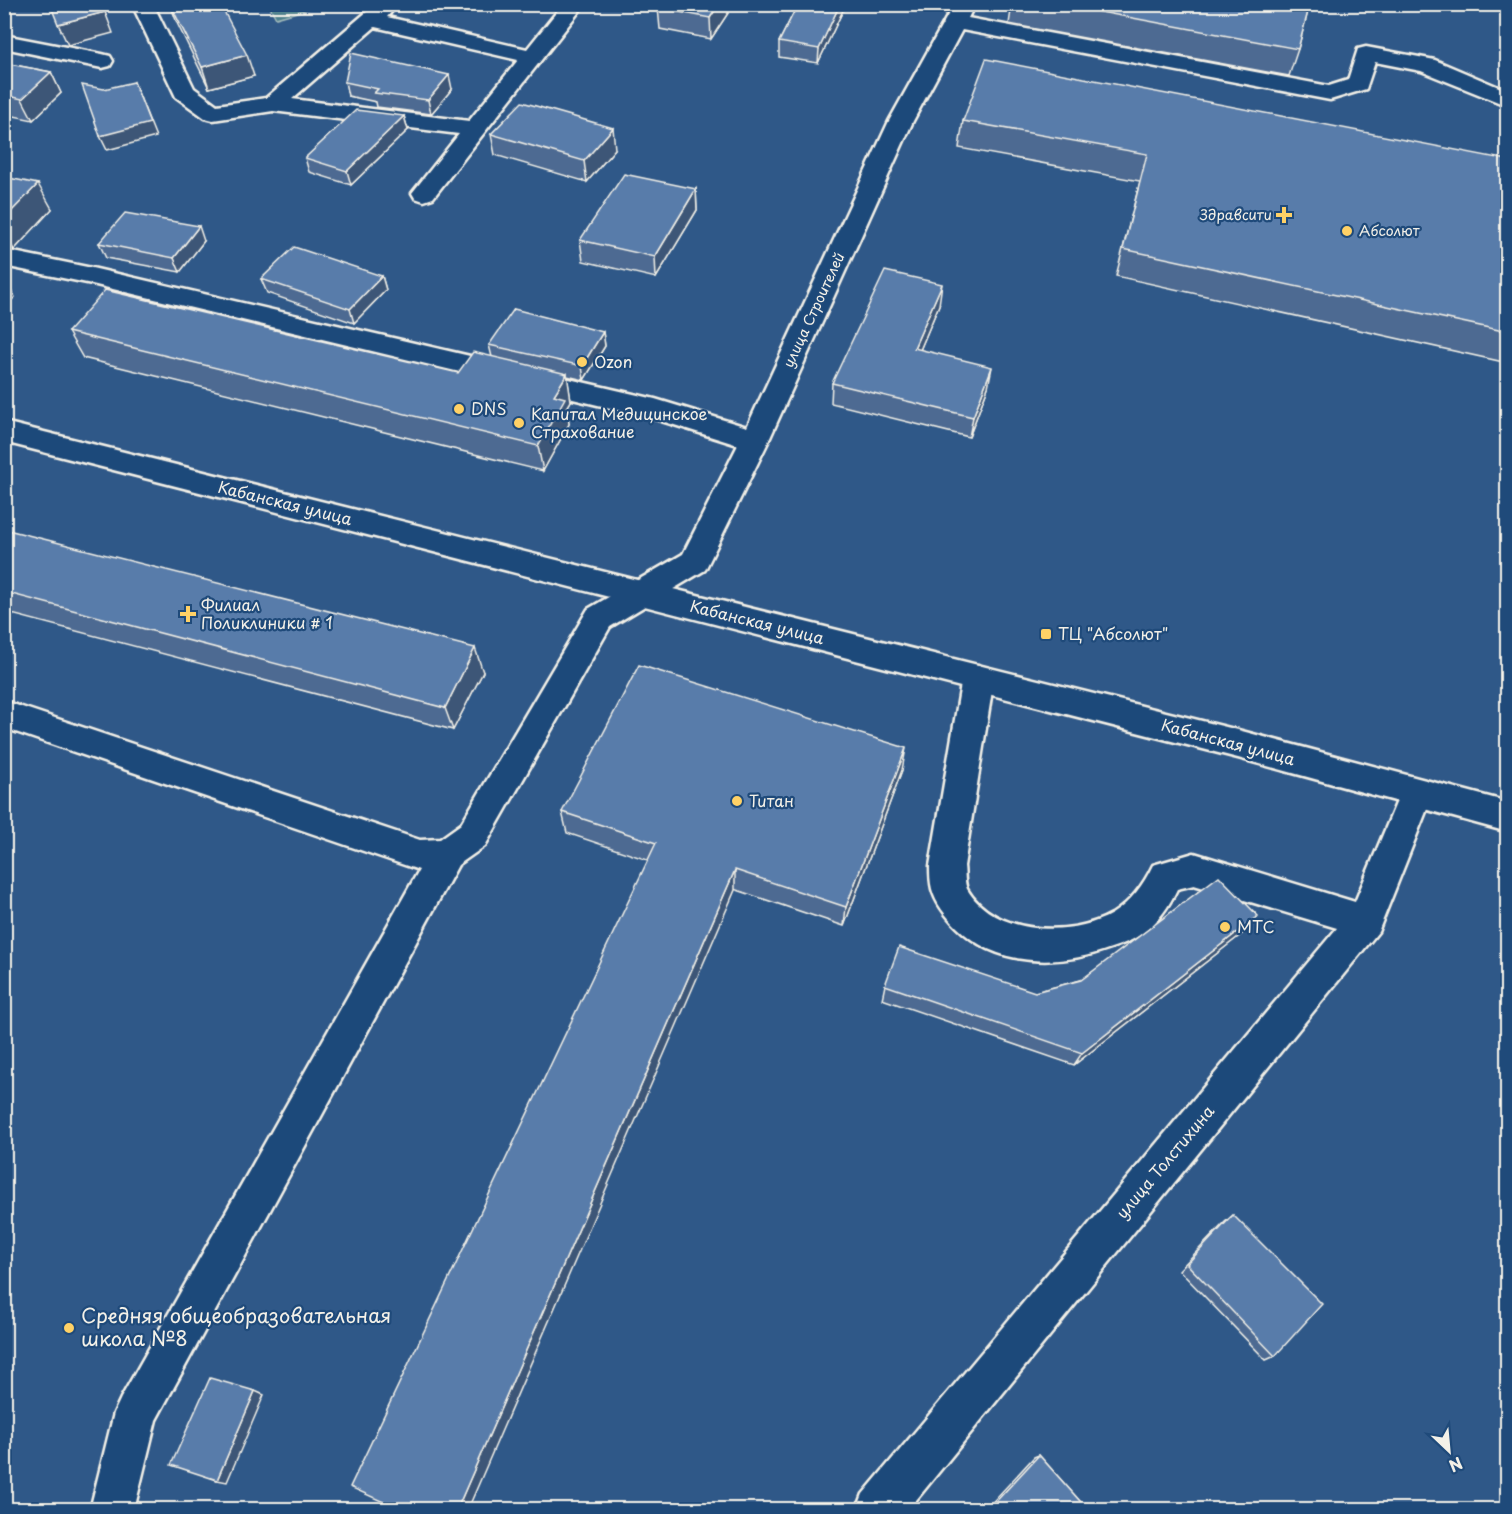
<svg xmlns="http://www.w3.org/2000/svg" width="1512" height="1514" viewBox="0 0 1512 1514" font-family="'Playpen Sans',sans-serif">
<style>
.green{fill:#4f818d;stroke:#a2b9ba;stroke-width:1.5}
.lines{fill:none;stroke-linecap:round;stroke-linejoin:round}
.minor-casing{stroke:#f4f1e8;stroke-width:5}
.major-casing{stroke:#f4f1e8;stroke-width:5}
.minor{fill:#1f4a7a;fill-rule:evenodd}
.major{fill:#1f4a7a;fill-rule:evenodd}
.wall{fill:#4d6b92;stroke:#f4f1e8;stroke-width:1.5}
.shaded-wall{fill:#3e5777;stroke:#f4f1e8;stroke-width:1.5}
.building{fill:#597caa;stroke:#f4f1e8;stroke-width:1.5}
.poi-dot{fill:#ffd166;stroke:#1f4a7a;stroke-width:2}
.labels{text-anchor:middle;stroke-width:4.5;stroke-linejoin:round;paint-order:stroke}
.far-poi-label{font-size:14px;fill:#f4f1e8;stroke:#1f4a7a;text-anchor:end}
.far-street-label{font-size:14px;fill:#f4f1e8;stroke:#1f4a7a}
.poi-label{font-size:16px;fill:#f4f1e8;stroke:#1f4a7a;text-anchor:start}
.street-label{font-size:16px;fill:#f4f1e8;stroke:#1f4a7a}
.near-poi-label{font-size:20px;fill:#f4f1e8;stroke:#1f4a7a;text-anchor:start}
</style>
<rect width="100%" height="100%" fill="#2f5888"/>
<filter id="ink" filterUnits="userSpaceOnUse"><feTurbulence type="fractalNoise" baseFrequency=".0167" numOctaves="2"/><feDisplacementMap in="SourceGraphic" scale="12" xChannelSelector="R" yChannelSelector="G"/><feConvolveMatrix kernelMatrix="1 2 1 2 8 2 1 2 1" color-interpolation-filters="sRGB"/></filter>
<g filter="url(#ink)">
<!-- green -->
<polygon class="green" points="325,4 276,18 269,5 269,4"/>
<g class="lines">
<!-- minor casing -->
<g class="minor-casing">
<g id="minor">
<path d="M132 4H153L194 88 217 105 266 98 376 4H398L387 17 527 49 563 4H585L433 198 424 201 415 198 412 193 459 134 273 111 213 120 205 118 176 97ZM375 27 518 60 469 121 292 99Z"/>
<polygon points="954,4 975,4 968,18 1329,86 1348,80 1358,49 1366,47 1435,60 1508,91 1508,106 1421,71 1375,62 1366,89 1330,100 962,30 913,121 769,440 705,570 610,627 485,846 458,865 156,1420 134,1510 90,1510 114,1413 121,1398 419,870 4,728 4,701 420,840 440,839 461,824 588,609 683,554 738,445 652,418 92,284 4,266 4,250 92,268 655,399 747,427 889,121"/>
<polygon points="4,35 102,54 110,56 113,61 110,66 102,68 4,48"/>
<path d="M978 665 989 669 994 678 964 866C965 873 964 882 967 889 994 935 1070 938 1112 914 1131 902 1144 884 1153 865L1194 853 1355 902 1404 784 1416 780 1428 784 1433 794 1378 932 908 1510H857L863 1494 1337 928 1194 885 1177 889C1169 906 1159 921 1144 932 1134 940 1123 944 1111 948 1060 967 998 968 957 927 946 916 936 904 932 889 930 881 930 874 930 866L962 678 967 669Z"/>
</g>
</g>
<!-- major casing -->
<g class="major-casing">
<polygon id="major" points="4,422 1238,730 1508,802 1508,832 1238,758 4,442"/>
</g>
<!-- minor -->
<use href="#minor" class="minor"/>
<!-- major -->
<use href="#major" class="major"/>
</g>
<!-- wall -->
<g class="wall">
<polygon points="170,4 254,76 209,88 177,23"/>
<polygon points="734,4 711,39 660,29 658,8"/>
<polygon points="798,4 846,4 818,63 779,57 779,42"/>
<polygon points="1012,4 1310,4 1298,49 1289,76 1009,24"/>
<polygon points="4,63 51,72 61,93 33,120 4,114"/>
<polygon points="345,82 452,89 431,114 377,107 376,102 348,96"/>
<polygon points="404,116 408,130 351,185 309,172 305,158"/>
<polygon points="963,121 1508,160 1508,363 1116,276 1140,181 959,148"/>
<polygon points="491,134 615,149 587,182 495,155"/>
<polygon points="4,177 52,209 14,250 4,249"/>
<polygon points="696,189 697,210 656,278 583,261 580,240"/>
<polygon points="204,241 180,272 106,258 99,243"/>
<polygon points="382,276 386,290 354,323 267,293 261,279"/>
<polygon points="939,305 920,350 988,387 969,437 831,403 832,383"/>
<polygon points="68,332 458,373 492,357 489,345 603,332 605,346 584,380 567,376 571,401 567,408 569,424 543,471 83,358"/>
<polygon points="4,529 483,672 453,730 4,612"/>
<polygon points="902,770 844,926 567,833 562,812"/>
<polygon points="1247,930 1074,1065 882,999 885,985 1035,992 1081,980"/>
<polygon points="1233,1215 1275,1356 1266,1360 1179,1270 1225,1222"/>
<polygon points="1039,1455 1087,1509 986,1509 1034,1457"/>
</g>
<!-- shaded-wall -->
<g class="shaded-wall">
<polygon points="719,4 734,4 711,39 710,18"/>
<polygon points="840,4 846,4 818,63 819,49"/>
<polygon points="105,12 113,33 68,45 58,24"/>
<polygon points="247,55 254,76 209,88 202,67"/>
<polygon points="51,72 61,93 33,120 22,99"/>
<polygon points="449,75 452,89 431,114 428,100"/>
<polygon points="134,82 156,137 107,150 100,136"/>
<polygon points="404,116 408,130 351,185 347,171"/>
<polygon points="613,128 615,149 587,182 584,161"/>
<polygon points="38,184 52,209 14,250 4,233 4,219"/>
<polygon points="696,189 697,210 656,278 655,257"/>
<polygon points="199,226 204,241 180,272 174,258"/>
<polygon points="382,276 386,290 354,323 350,309"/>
<polygon points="4,279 15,297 4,307"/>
<polygon points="942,284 939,305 912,369 914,348"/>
<polygon points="603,332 605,346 584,380 582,366"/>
<polygon points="992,367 988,387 969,437 973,417"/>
<polygon points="567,374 571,401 567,408 569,424 543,471 538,446 554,395"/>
<polygon points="475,648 483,672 453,730 445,708"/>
<polygon points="906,748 902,770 844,926 846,907"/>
<polygon points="735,870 735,890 468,1509 457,1509"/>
<polygon points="1258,916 1247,930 1074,1065 1082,1053"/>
<polygon points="255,1391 264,1395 227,1482 217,1480"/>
</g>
<!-- building -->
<g class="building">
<polygon points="50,4 101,4 105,12 58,24"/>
<polygon points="170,4 220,4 247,55 202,67"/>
<polygon points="661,4 719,4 710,18 658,8"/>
<polygon points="798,4 840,4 819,49 779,42"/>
<polygon points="1058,4 1310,4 1298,49"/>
<polygon points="351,53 449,75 428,100 374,93 378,89 345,82"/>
<polygon points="986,59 1508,160 1508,332 1123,249 1147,154 963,121"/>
<polygon points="4,63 51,72 22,99 4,95"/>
<polygon points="134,82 150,123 100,136 82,85 104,89"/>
<polygon points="522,102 613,128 584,161 491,134"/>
<polygon points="356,110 404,116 347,171 305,158"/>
<polygon points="624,174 696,189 655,257 580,240"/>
<polygon points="4,177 38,184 4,219"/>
<polygon points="125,213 199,226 174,258 99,243"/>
<polygon points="294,247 382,276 350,309 261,279"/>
<polygon points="885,271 942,284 914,348 992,367 973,417 832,383"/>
<polygon points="105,290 458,373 473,352 567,374 554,395 565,398 538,446 68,332"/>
<polygon points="514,309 603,332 582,366 489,345"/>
<polygon points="4,529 475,648 445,708 4,592"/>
<polygon points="639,665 906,748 846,907 735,870 457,1509 399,1509 350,1487 656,843 562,812"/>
<polygon points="1219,876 1258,916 1082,1053 885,985 899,947 1035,992 1081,980"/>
<polygon points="1233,1215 1322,1304 1275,1356 1187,1264"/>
<polygon points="210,1378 255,1391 217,1480 171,1465"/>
<polygon points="1039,1455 1087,1509 989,1509"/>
</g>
</g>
<!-- markers -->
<g class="poi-dot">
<path d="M1281 206h6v6h6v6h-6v6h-6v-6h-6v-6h6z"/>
<circle cx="1347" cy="231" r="6"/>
<circle cx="582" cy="362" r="6"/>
<circle cx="459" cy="409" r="6"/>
<circle cx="519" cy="423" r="6"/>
<path d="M185 605h6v6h6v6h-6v6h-6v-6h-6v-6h6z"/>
<rect x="1040" y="628" width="12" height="12" rx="3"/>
<circle cx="737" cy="801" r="6"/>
<circle cx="1225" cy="927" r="6"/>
<circle cx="69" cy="1328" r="6"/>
</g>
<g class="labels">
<!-- far-poi labels -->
<g class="far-poi-label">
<text x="1272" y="220">Здравсити</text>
<text x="1359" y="236" text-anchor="start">Абсолют</text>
</g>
<!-- far-street labels -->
<g class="far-street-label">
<text transform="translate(814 310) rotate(-65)" y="5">улица Строителей</text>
</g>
<!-- poi labels -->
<g class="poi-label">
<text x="594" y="368">Ozon</text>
<text x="471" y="415">DNS</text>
<text x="531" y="420">Капитал Медицинское<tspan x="531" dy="18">Страхование</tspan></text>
<text x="201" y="611">Филиал<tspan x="201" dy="18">Поликлиники # 1</tspan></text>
<text x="1058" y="640">ТЦ "Абсолют"</text>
<text x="749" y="807">Титан</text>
<text x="1237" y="933">МТС</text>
</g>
<!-- street labels -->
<g class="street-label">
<text transform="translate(285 503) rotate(14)" y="6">Кабанская улица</text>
<text transform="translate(757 622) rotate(14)" y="6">Кабанская улица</text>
<text transform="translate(1228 742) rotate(15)" y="6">Кабанская улица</text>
<text transform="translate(1165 1162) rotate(-50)" y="6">улица Толстихина</text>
</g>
<!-- near-poi labels -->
<g class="near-poi-label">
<text x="81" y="1323">Средняя общеобразовательная<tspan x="81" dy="23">школа №8</tspan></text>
</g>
</g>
<!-- margin -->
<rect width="1512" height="1514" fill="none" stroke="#1f4a7a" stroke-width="24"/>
<rect x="12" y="12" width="1488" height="1490" fill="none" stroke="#f4f1e8" stroke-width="2" filter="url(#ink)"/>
<!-- north arrow -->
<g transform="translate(1449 1451) rotate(154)" stroke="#1f4a7a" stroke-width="4.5" paint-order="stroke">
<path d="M0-4.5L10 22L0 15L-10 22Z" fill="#f4f1e8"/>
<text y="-9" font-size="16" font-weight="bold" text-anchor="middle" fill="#f4f1e8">N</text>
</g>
</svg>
